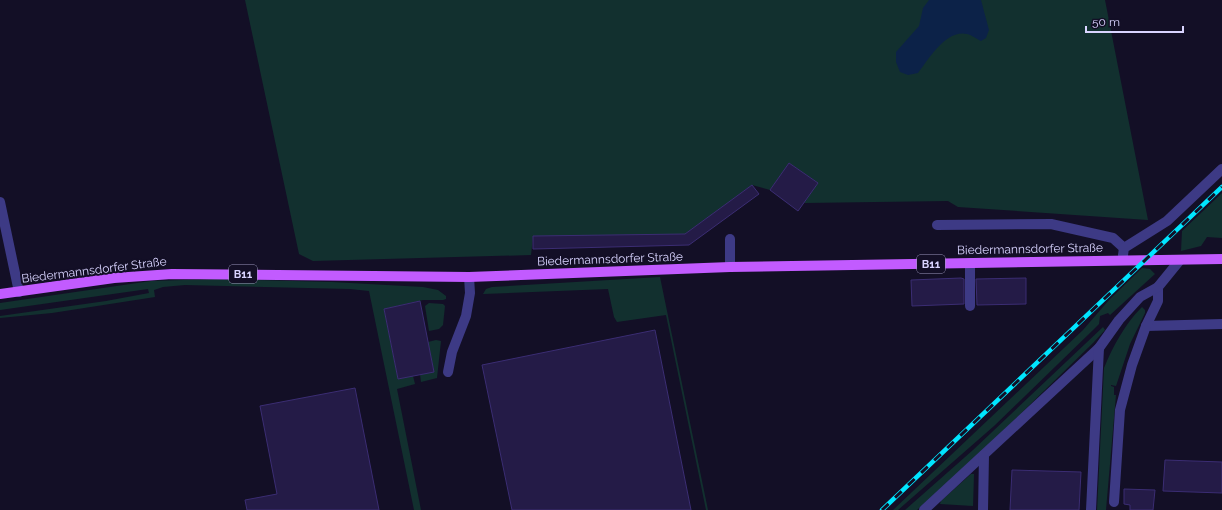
<svg xmlns="http://www.w3.org/2000/svg" width="1222" height="510" viewBox="0 0 1222 510" font-family="Raleway,sans-serif">
<style>
.green{fill:#12302f}
.water{fill:#0c2248}
.building{fill:#241b47;stroke:#3b2d73}
.lines{fill:none;stroke-linecap:round;stroke-linejoin:round}
.minor{stroke:#3d3a85;stroke-width:10}
.major{stroke:#c25bff;stroke-width:10}
.rail-casing{stroke:#00e5ff;stroke-width:4.5}
.rail{stroke:#130f26;stroke-width:3;stroke-dasharray:9;stroke-linecap:butt}
.labels{text-anchor:middle;stroke-width:4;stroke-linejoin:round;paint-order:stroke}
.shield{fill:#130f26;stroke:#9e99be;stroke-width:1}
.shield-label{font-size:11px;font-weight:bold;fill:#d9d4ff}
.street-label{font-size:12px;fill:#d9d4ff;stroke:#130f26}
</style>
<rect width="100%" height="100%" fill="#130f26"/>
<!-- green -->
<g class="green">
<polygon points="245,0 1105,0 1148,220 958,207 948,201 804,203 818,183 789,163 770,190 752,185 685,234 533,237 531,255 313,261 299,254"/>
<polygon points="1222,193 1222,238 1207,237 1201,246 1181,251 1182,231"/>
<polygon points="1142,268 1150,269 1155,274 1110,315 1108,313 1100,316 1099,324 1092,331 994,426 898,510 893,510 1083,330 1109,300"/>
<polygon points="660,277 708,510 706,510 666,315 617,322 614,317 608,289 483,294 486,289 492,287"/>
<polygon points="215,279 332,282 423,287 438,290 446,296 446,299 443,300 423,300 384,309 398,379 413,376 415,384 397,389 421,510 414,510 369,291 350,289 185,285 163,287 154,290 155,297 52,313 0,318 0,316 106,301 149,293 148,289 0,310 0,303 151,281"/>
<polygon points="429,303 443,304 445,306 443,325 439,329 429,331 425,306"/>
<path d="M1142 307 1145 310V313L1130 344 1116 386 1111 385V386L1114 387V395H1116L1106 510H1097L1104 368C1113 346 1125 324 1142 307Z"/>
<polygon points="1103,327 1105,330 1093,343 1009,425 917,510 905,510 973,450"/>
<polygon points="436,340 441,341 437,378 421,382 420,374 434,371 428,342"/>
<polygon points="971,474 974,474 974,475 973,506 940,504 941,501"/>
</g>
<!-- water -->
<path class="water" d="M929 0H981L989 30 986 38 981 41C977 39 972 35 967 34 946 29 928 60 918 73L908 75 900 72 896 62V52L919 26 923 8Z"/>
<!-- building -->
<g class="building">
<polygon points="789,163 818,183 798,211 770,190"/>
<polygon points="752,185 759,194 689,245 533,249 533,236 685,234"/>
<polygon points="961,278 964,279 964,304 912,306 911,280"/>
<polygon points="1026,278 1026,304 977,305 976,279"/>
<polygon points="420,301 434,372 398,379 384,309"/>
<polygon points="655,330 691,510 512,510 482,365"/>
<polygon points="355,388 379,510 247,510 245,500 277,494 260,406"/>
<polygon points="1165,460 1222,462 1222,493 1163,491"/>
<polygon points="1012,470 1081,472 1079,510 1010,510"/>
<polygon points="1124,489 1155,490 1153,510 1130,510 1130,505 1124,504"/>
</g>
<g class="lines">
<!-- minor -->
<g class="minor">
<polyline points="0,202 19,292"/>
<polyline points="937,225 1051,224 1113,238 1124,248"/>
<polyline points="1123,255 1124,248 1167,221 1222,169"/>
<polyline points="730,267 730,239"/>
<polyline points="970,306 970,263"/>
<polyline points="1146,326 1222,324"/>
<polyline points="448,372 452,352 466,316 470,293 469,277"/>
<polyline points="1114,502 1120,410 1132,365 1146,326 1158,301 1158,287"/>
<polyline points="924,510 1099,348 1119,320 1140,297 1158,287 1180,260"/>
<polyline points="983,510 984,455"/>
<polyline points="1091,510 1099,348"/>
</g>
<!-- major -->
<polyline class="major" points="0,294 114,278 172,274 469,277 730,267 1222,259"/>
<!-- rail casing -->
<g class="rail-casing">
<polyline id="rail" points="882,510 1222,187"/>
</g>
<!-- rail -->
<use href="#rail" class="rail"/>
</g>
<g class="labels">
<!-- shield labels -->
<g class="shield">
<rect x="917" y="255" width="28" height="18" rx="3"/>
<rect x="229" y="265" width="28" height="18" rx="3"/>
</g>
<g class="shield-label">
<text x="931" y="268">B11</text>
<text x="243" y="278">B11</text>
</g>
<!-- street labels -->
<g class="street-label">
<text transform="translate(1030 249) rotate(-1)" y="4">Biedermannsdorfer Straße</text>
<text transform="translate(610 259) rotate(-2)" y="4">Biedermannsdorfer Straße</text>
<text transform="translate(94 270) rotate(-7)" y="4">Biedermannsdorfer Straße</text>
</g>
</g>
<!-- scale -->
<path d="M1086 26v6h97v-6" fill="none" stroke="#d9d4ff" stroke-width="2"/>
<text x="1092" y="26" font-size="12" fill="#d9d4ff" stroke="#130f26" stroke-width="3" paint-order="stroke">50 m</text>
</svg>
